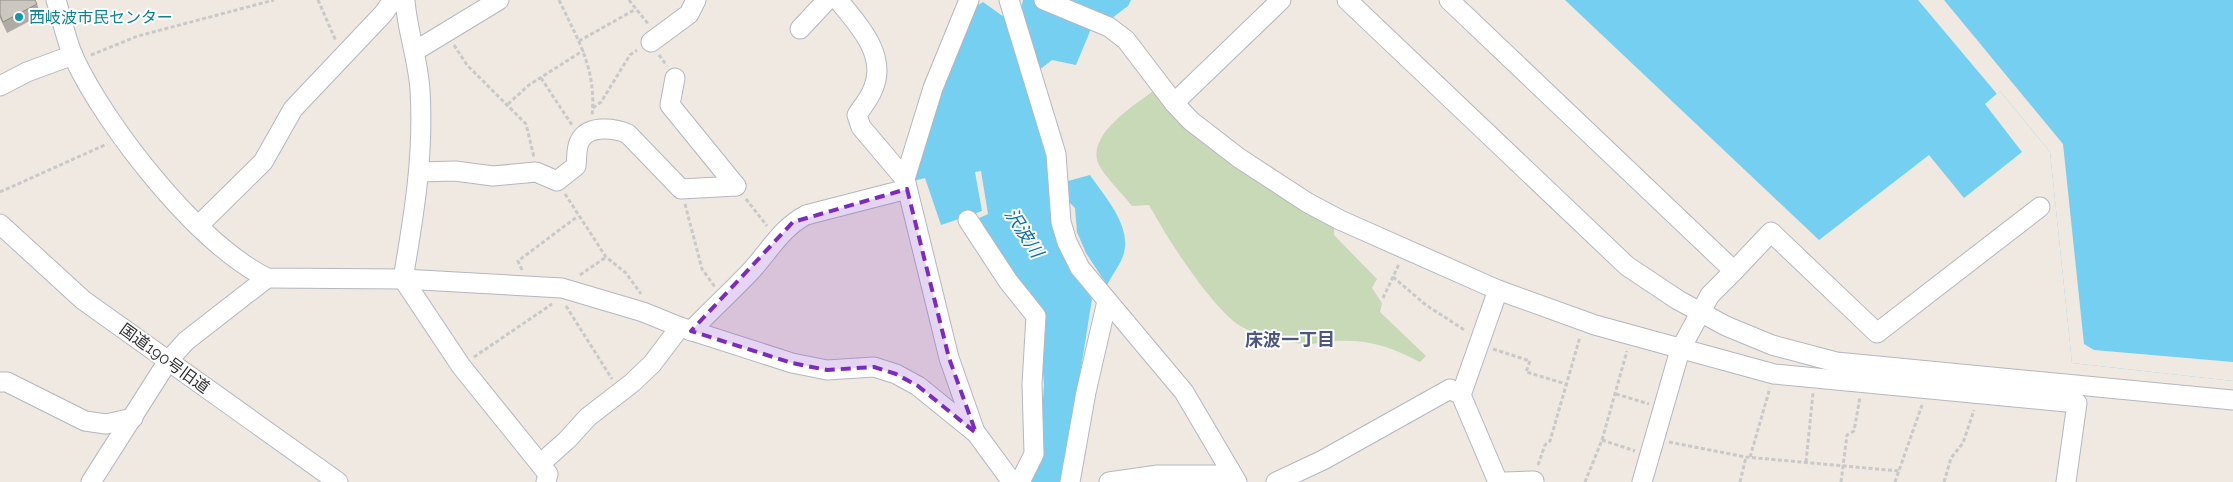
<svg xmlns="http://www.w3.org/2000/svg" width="2233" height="482" viewBox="0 0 2233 482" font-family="Raleway,'Noto Sans JP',sans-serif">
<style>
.cemetery{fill:#c8d9b8}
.water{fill:#75cff0}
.pier{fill:#efe9e1}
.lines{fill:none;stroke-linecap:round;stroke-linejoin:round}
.minor-casing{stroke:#b4b7c1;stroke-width:21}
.path{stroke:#c9c9c9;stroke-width:3;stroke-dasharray:4 2.5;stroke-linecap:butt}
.minor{stroke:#fff;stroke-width:19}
.wall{fill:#afaba4}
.building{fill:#cbc7bf;stroke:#8e8b86}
.marked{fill:#7b2cbf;fill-opacity:0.2;stroke:#7b2cbf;stroke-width:4;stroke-dasharray:10 6;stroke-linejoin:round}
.culture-dot{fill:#0f9aa8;stroke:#fff;stroke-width:2}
.labels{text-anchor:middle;stroke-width:4;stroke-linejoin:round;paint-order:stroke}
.culture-label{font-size:16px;fill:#0d838f;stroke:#fff;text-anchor:start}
.street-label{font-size:16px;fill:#2e2e2e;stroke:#fff}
.water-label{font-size:18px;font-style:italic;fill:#0d6fa3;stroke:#fff}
.neighbourhood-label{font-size:18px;font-weight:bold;fill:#4d5680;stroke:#fff}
</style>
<rect width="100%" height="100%" fill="#efe9e1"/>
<!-- cemetery -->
<path class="cemetery" d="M1157 88 1334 224V235L1377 279 1372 288 1382 303 1380 312 1426 356 1420 362C1389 346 1368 339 1333 341 1323 342 1313 345 1303 344 1285 342 1260 337 1244 328 1214 313 1166 236 1149 205L1132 206C1122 193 1108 180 1100 167 1082 136 1137 104 1157 88Z"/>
<!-- water -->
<g class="water">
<path d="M1023 0H1131L1128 6 1112 18 1071 0 1064 16 1091 29 1076 65 1052 60 1025 81 1048 156 1050 181H1068L1090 175C1105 197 1131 225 1124 253 1121 264 1112 275 1107 285L1086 253 1077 232 1075 208 1068 201 1051 202C1050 245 1068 266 1092 299L1063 482H1031L1038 466 1044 385 1038 310 971 215 941 225 925 178 913 181 943 84 975 7 983 2 1004 17 1020 12Z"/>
<polygon points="1565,0 2233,0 2233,381 2072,363 2050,152 2000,91 1985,104 2022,152 1964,198 1929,155 1819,240"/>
</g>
<!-- pier -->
<g class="pier">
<polygon points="1918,0 1944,0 2063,144 2084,344 2094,350 2233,362 2233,381 2072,363 2050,152 2000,91 1997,94"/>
<polygon points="981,171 988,214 975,220 971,215 982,211 975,172"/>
</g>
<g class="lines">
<!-- minor casing -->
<g class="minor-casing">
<g id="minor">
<path d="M56 0C62 19 66 40 74 58 107 128 197 243 267 278L403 279 562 288 643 312 680 327 792 363 827 370 874 367 896 374 918 386 976 433 1012 482"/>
<path d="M405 0C407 30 418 59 420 90 424 155 414 215 403 279L461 366 540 464 548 474 546 482"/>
<path d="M838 0C857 23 888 55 873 89 870 98 862 107 857 115L861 127 905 179 949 358 975 432"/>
<polyline points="1009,0 1056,154 1061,222 1067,242 1080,268 1184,392 1237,482"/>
<polyline points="1044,0 1109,27 1126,40 1174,103 1191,121 1239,158 1308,203 1340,220 1498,290 1595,325 1774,374 2077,403 2066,482"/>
<polyline points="1347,0 1627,266 1678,300 1726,326 1772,345 1836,362 2233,400"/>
<polyline points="1449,0 1734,271 1710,295 1680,350 1642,482"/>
<polyline points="800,29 827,0"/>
<polyline points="651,42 689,14 696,0"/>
<polyline points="415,51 499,0"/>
<polyline points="675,78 670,105 736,186"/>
<polyline points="0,86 27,72 73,55"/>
<polyline points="1174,103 1281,0"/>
<path d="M420 172 455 171 493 176 536 172 557 181 576 166C577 158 576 146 581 139 590 125 615 128 628 134L681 189 736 186"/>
<polyline points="905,179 933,88 969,0"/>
<polyline points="968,220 1008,281 1036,316 1032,384 1034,454 1020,482"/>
<polyline points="0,224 83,300 338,482"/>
<polyline points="199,225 263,162 293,109 383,14 393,0"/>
<polyline points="1734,271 1771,232 1877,333 2040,207"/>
<path d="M691 331C710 311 730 293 749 273 769 252 780 229 806 215L907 189"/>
<polyline points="0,382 7,382 85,421 106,424 133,418"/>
<polyline points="1461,395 1498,290"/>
<polyline points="540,464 567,440 588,417 632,383 652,364 680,327"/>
<polyline points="91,482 168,361 186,341 267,278"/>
<polyline points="1070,482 1086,392 1107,301"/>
<polyline points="1109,482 1158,475 1220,475 1230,470"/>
<polyline points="1276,482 1323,460 1450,389 1461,395 1498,482"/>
<polyline points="1505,482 1534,481"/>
</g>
</g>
<!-- path -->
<g class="path">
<polyline points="318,0 336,41"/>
<path d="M559 0C578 40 597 70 592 116"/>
<polyline points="629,0 649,25"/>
<polyline points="579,41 636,9"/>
<polyline points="454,45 467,65 526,124 534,157"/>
<polyline points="91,55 138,36 274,0"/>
<polyline points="659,55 667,66"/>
<polyline points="541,78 572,125"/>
<polyline points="508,104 529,85 584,50"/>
<polyline points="593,108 601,102 630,55 637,50"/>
<polyline points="0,192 107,144"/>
<polyline points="565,194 606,257 626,273 641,294"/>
<polyline points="746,199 767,226"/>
<polyline points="685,204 702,269 715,287"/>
<polyline points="522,270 518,261 578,216"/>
<polyline points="580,275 606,257"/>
<polyline points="1393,277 1426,305 1466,331"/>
<polyline points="1383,298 1399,264"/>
<polyline points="566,306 612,379"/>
<polyline points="1493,349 1530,361 1526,372 1566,384"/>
<polyline points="474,357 552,304"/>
<polyline points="1616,394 1649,404"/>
<polyline points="1602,440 1635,451"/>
<polyline points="1669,442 1746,457 1899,471"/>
<polyline points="1750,457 1770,388"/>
<polyline points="1806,462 1813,393"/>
<polyline points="1538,465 1545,445 1550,441 1580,337"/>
<polyline points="1585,482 1602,440 1627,351"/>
<polyline points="1740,482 1746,457"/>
<polyline points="1841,482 1847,435 1854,431 1860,397"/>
<polyline points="1895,482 1922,405"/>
<polyline points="1944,482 1951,458 1963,443 1974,410"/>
</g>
<!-- minor -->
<use href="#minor" class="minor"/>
</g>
<!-- wall -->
<polygon class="wall" points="0,0 37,4 41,15 7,33 0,18"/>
<!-- building -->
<polygon class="building" points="0,0 35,0 37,4 3,22 0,15"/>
<!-- marked area -->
<path class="marked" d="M907 189 949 358 976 433 918 386 896 374 874 367 827 370 792 363 691 331 793 222Z"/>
<!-- markers -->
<circle class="culture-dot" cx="19" cy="17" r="5"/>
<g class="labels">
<!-- culture labels -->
<g class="culture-label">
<text x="29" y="23">西岐波市民センター</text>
</g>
<!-- street labels -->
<g class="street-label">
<text transform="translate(165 358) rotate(36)" y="6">国道190号旧道</text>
</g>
<!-- water labels -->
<g class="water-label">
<text transform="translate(1024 233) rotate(57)" y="6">沢波川</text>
</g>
<!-- neighbourhood labels -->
<g class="neighbourhood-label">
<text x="1290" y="346">床波一丁目</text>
</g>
</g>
</svg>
